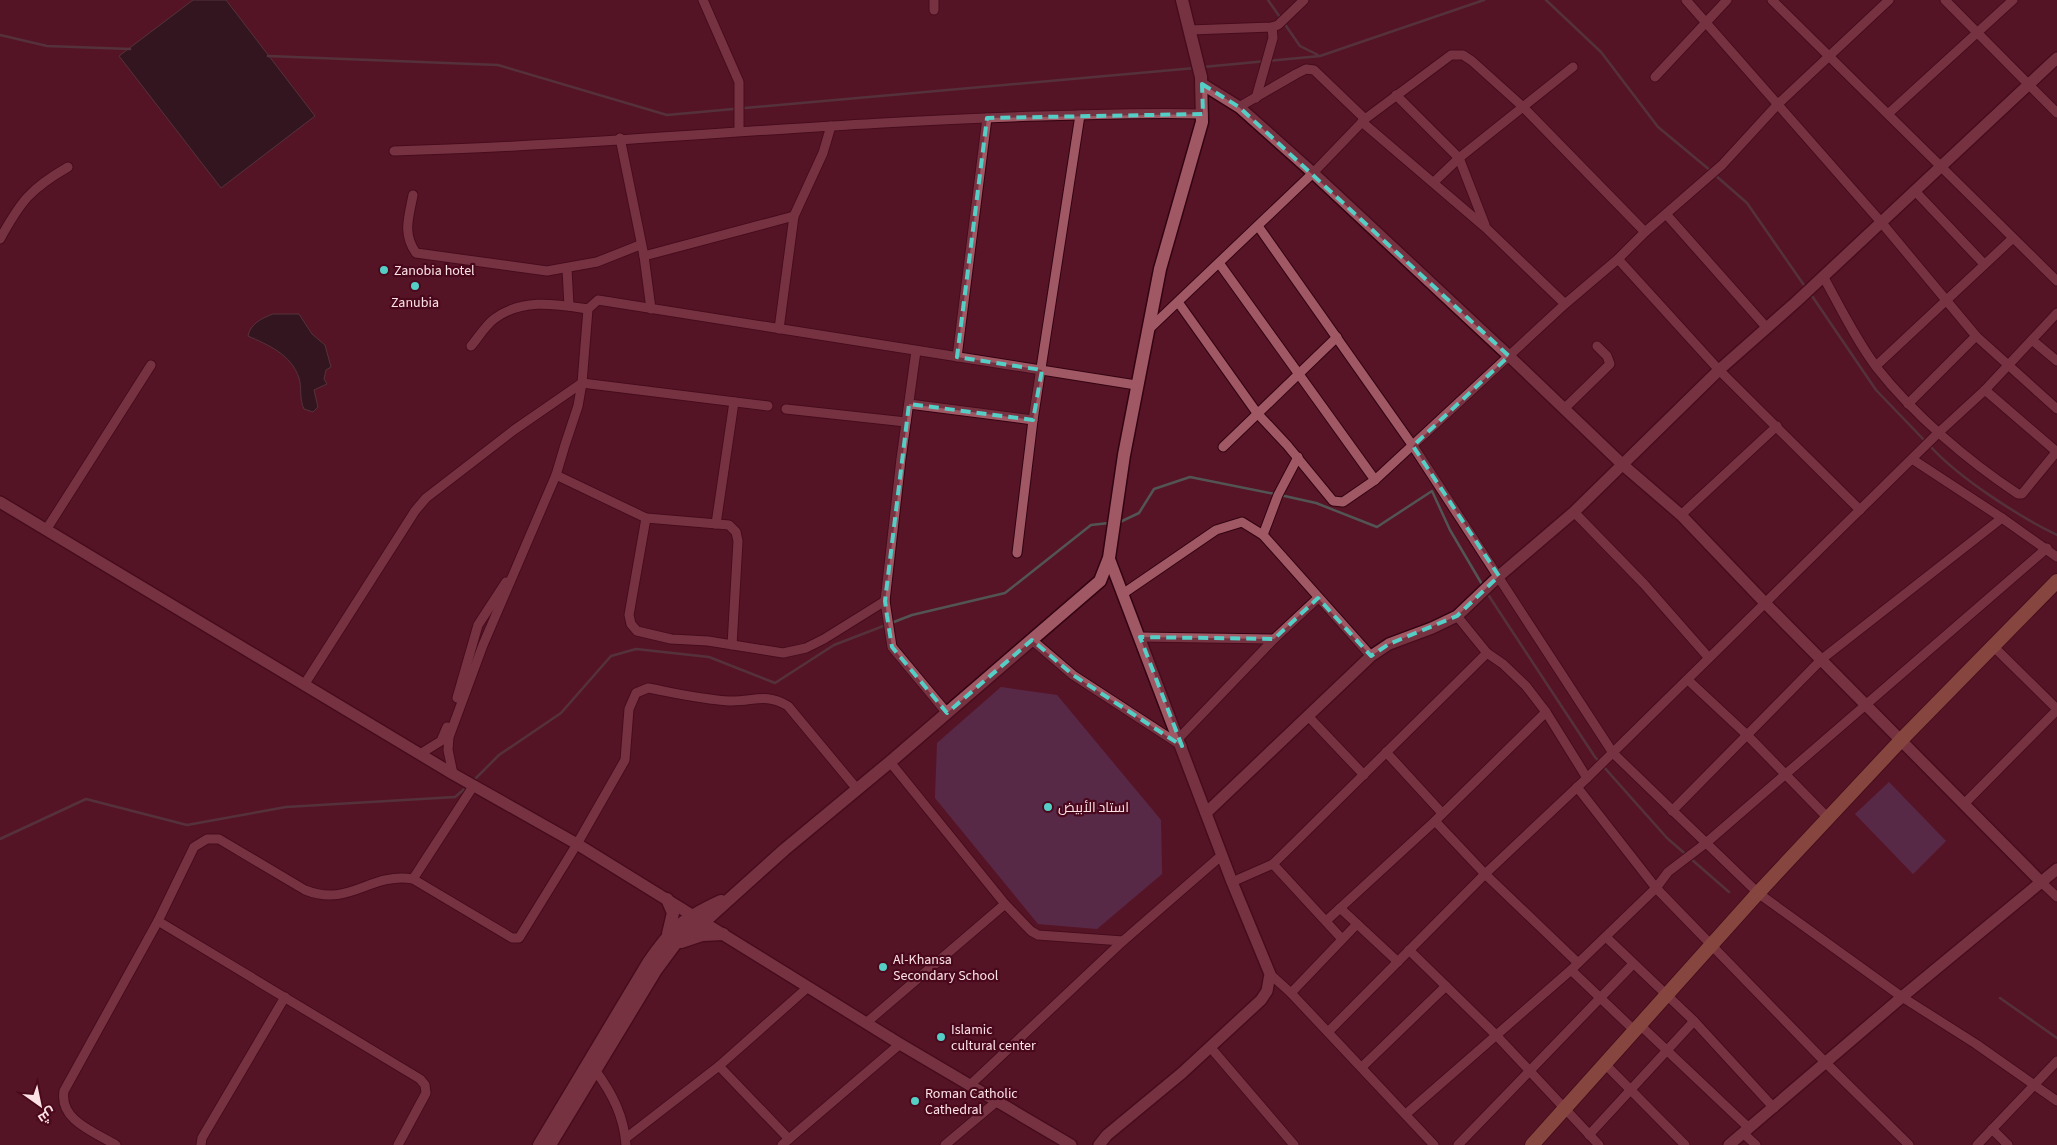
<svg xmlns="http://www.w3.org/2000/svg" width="2057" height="1145" viewBox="0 0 2057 1145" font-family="'Source Sans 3',Cairo,sans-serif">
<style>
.green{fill:#5c4370}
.water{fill:#0a1817;stroke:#535555}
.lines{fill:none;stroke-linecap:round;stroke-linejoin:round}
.stream{stroke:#535555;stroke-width:2.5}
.minor-casing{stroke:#330311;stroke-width:11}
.tertiary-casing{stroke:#330311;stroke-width:14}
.secondary-casing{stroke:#330311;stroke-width:15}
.primary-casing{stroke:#330311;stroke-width:16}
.minor{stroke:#a15865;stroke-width:9}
.tertiary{stroke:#a15865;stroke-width:11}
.secondary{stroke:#a15865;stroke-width:12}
.primary{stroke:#c1815d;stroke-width:14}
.marked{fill:none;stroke:#55cec6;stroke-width:4;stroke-dasharray:10 6;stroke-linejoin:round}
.poi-dot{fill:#55cec6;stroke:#4a081c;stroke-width:2}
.labels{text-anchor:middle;stroke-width:4.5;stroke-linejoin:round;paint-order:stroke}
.poi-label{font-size:14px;fill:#fce2e5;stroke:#4a081c;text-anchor:start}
</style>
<rect width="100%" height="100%" fill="#561426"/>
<!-- green -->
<g class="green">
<polygon points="1001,687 1057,695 1161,820 1162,874 1097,929 1038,924 935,798 937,743"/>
<polygon points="1889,782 1946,841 1913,874 1855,814"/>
</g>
<!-- water -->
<g class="water">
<polygon points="193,0 226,0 315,116 221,188 119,56"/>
<path d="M273 314H299L312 334 325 345 331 367 326 370 324 379 327 384 314 390 318 407 313 412 304 409C299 399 302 388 299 378 291 354 268 345 248 336 250 324 262 318 273 314Z"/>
</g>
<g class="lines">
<!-- stream -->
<g class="stream">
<polyline points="1268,0 1300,46 1318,55"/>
<polyline points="1546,0 1601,52 1658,127 1711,171"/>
<polyline points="0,35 47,46 130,49"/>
<polyline points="268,56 498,65 667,115 1195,68"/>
<polyline points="1203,67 1320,56 1484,0"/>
<polyline points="1715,175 1747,203 1806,288"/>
<polyline points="1810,293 1876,390 1926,442"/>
<path d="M1930 446C1959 478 2018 516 2057 535"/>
<polyline points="1280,495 1316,503 1377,527 1432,491 1450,530 1483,586"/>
<polyline points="1120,522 1139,513 1154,489 1190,477 1275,494"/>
<polyline points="1487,593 1595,757 1667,838 1729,892"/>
<polyline points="472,782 499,755 561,713 611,656 636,649 709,657 775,683 834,645 912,615 1005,593 1091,525 1109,523"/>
<polyline points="0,839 86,799 187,825 286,807 455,797 468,786"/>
<polyline points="2000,998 2057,1038"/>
</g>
<!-- minor casing -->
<g class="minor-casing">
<g id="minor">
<polyline points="703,0 739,82 739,131"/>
<polyline points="1686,0 1881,222 1976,336 2057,409"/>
<polyline points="1772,0 2057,281"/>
<polyline points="1945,0 2057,113"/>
<polyline points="934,10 934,0"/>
<polyline points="1190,30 1272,27 1278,25 1304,0"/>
<polyline points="1655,77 1727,0"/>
<polyline points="1396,95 1459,158 1485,225"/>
<polyline points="1256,98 1273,38 1272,27"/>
<polyline points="1239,107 1296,74 1306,69 1314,70 1365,119"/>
<polyline points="1888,114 2013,0"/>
<polyline points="1362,122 1486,228 1565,304"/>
<polyline points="620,138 644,256 651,309"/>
<path d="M394 151C609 145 824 122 1040 116 1094 115 1148 112 1203 114"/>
<polyline points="1434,182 1459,158 1573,67"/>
<polyline points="1915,191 1984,264"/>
<path d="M413 195C409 217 402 233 416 253L547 271 597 262 640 245"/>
<polyline points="1666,214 1767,328"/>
<polyline points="1258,226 1413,446 1613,753 1758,893 1902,997 1976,1044 2057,1101"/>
<path d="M0 239C21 201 30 189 68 167"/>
<polyline points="644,256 794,216"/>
<polyline points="1618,259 1719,370 1860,510"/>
<polyline points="1219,263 1375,480"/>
<polyline points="567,269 569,306"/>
<path d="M1823 276C1840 307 1856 340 1877 368 1914 415 1968 461 2018 494H2022L2057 451"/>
<polyline points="1178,302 1257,413 1287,445 1333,501 1343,502 1375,480 1565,304 1618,259 1645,232 1722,165 1777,105 1889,0"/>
<polyline points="779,329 794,216 823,153 831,126"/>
<polyline points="1147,331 1313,173 1365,119 1451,55 1463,55 1472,61 1522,106 1645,232"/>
<polyline points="2032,340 2057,361"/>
<path d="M471 346C478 338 485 326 494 319 522 298 555 304 588 309"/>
<polyline points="916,351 901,459 885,601 892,647 947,713"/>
<polyline points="957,357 987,118"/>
<polyline points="1876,366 2013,238"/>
<polyline points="1985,390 2057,452"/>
<polyline points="909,404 1033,420"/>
<polyline points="1908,404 1976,336"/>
<polyline points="1565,408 1610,364 1607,356 1597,346"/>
<polyline points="786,409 906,422"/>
<polyline points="1223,447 1337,337"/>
<polyline points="1912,459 2002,518 2057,557"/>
<polyline points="556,475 646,518 729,525 736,532 738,541 732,645"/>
<polyline points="1574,512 1644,584 1709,658"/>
<polyline points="1681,515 1777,426"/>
<polyline points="646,518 629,615 631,624 637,631 671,639 708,641 783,653 806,648 824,639 885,601"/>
<polyline points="716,524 734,402"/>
<polyline points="46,530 151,365"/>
<polyline points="1263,535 1278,495 1298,457"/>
<polyline points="1017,553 1033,420 1080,115"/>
<polyline points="1124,593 1216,530 1242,522 1263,535 1371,656"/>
<polyline points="1457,616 1487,653 1503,664 1526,686 1546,712 1587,778"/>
<polyline points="1140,637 1274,639 1179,738"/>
<polyline points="1274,639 1318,598"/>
<polyline points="1032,640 1073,675 1182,746"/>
<polyline points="1993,646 2057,709"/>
<polyline points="1688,680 1747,735 1828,818"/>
<polyline points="304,685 415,511 426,498 514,430 582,383 768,406"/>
<polyline points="457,698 478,625 506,582"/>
<polyline points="1308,716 1364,775"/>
<polyline points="1386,752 1442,813"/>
<polyline points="420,754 441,741 447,727"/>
<polyline points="453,774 448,750 449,737 483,645 556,475 565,445 578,406 582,383 588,309 598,300 1136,385"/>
<polyline points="1577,787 1656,888 1826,1063 1909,1145"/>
<polyline points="1964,804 2057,710"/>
<polyline points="1672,811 1822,659 2002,518"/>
<polyline points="1435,821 1485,874 1578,963"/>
<polyline points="1273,864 1342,939"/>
<polyline points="413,879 474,785"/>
<polyline points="1232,882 1273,864 1487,653"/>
<polyline points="2041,882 2057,897"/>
<polyline points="1005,904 1031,931 1038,935 1123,941"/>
<polyline points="1340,908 1398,962"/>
<polyline points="158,921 420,1079 425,1085 426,1093 398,1145"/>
<polyline points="1326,921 1435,821 1546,712"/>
<polyline points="1606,937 1694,1021 1774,1108"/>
<polyline points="1409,950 1496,1035 1599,1145"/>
<polyline points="1571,970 1635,1031"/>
<polyline points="1270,974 1291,993 1434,1145"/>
<polyline points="1291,993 1357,924"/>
<polyline points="866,1023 1005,904 890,762"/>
<polyline points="1640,1025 1749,1128"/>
<polyline points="1328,1032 1485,874 1587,778 1936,435 1985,390 2057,313"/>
<polyline points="1211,1048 1294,1145"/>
<polyline points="1605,1064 1685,1145"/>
<polyline points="1362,1067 1446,986"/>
<path d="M595 1070C612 1093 624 1116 626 1145"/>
<polyline points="969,1086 1123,941 1222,855"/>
<polyline points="1406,1114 1571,970 1656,888 1668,872 1706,843 2047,548"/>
<polyline points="1992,1129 2008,1145"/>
<polyline points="1743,1133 1756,1145"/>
<polyline points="1589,1135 1694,1021"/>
<polyline points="626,1138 719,1066"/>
<polyline points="789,1139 719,1066 807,988"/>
<path d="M116 1145C94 1132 59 1120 64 1091L158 921 194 847 207 839H219L305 890C350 908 369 872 413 879L512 938H519L577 844 625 760 629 709 636 693 648 688C675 693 701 699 729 701 753 702 765 692 788 706L857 789"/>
<polyline points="201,1145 202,1138 285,997"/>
<polyline points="782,1145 900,1044"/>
<polyline points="945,1145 996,1102"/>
<polyline points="1458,1145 1633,964"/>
<polyline points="1977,1145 2057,1061"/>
</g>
</g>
<!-- tertiary casing -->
<g class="tertiary-casing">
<g id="tertiary">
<polyline points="1202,84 1239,107 1313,173 1509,356 1623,465 1681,515 1766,604 2041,882"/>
<polyline points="0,502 453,774 577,844 900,1044 1071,1145"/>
<polyline points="1206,813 1371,656 1389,644 1432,628 1457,616 1499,576 1574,512 1719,370 1796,302 2057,58"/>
<polyline points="1099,1145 1107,1135 1182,1073 1261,1000 1267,991 1270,974 1232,882 1109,558"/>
<polyline points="1729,1145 1902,997 2057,869"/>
</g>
</g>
<!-- secondary casing -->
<g class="secondary-casing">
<g id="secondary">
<polyline points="667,899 673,913 668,934"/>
<polyline points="681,942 702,935 723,934"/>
<path d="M539 1145 648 963C672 928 682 919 721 901"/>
<polyline points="550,1145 656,970 676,943 689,931 704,922 784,850 890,762 1100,581 1109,558 1124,455 1160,269 1202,122 1201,77 1182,0"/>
</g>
</g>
<!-- primary casing -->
<g class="primary-casing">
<polyline id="primary" points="1532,1145 1758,893 1902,739 2057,581"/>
</g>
<!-- minor -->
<use href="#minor" class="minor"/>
<!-- tertiary -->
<use href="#tertiary" class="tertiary"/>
<!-- secondary -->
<use href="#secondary" class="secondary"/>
<!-- primary -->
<use href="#primary" class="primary"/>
</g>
<!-- marked area -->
<path d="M0 0H2057V1145H0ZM1202 84 1239 107 1509 356 1413 446 1499 576 1457 616 1389 644 1371 656 1318 598 1274 639 1140 637 1182 746 1073 675 1032 640 947 713 892 647 887 616 885 601 909 404 1033 420 1042 370 957 357 987 118 1203 114Z" fill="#561426" fill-opacity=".55" fill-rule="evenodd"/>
<path class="marked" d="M1202 84 1239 107 1509 356 1413 446 1499 576 1457 616 1389 644 1371 656 1318 598 1274 639 1140 637 1182 746 1073 675 1032 640 947 713 892 647 887 616 885 601 909 404 1033 420 1042 370 957 357 987 118 1203 114Z"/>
<!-- markers -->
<g class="poi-dot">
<circle cx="384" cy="270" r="5"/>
<circle cx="415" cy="286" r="5"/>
<circle cx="1048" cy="807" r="5"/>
<circle cx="883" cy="967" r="5"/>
<circle cx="941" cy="1037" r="5"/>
<circle cx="915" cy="1101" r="5"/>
</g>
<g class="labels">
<!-- poi labels -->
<g class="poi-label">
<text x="394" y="275">Zanobia hotel</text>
<text x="415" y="307" text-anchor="middle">Zanubia</text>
<text x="1058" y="812">استاد الأبيض</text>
<text x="893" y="964">Al-Khansa<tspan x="893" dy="16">Secondary School</tspan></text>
<text x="951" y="1034">Islamic<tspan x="951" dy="16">cultural center</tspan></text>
<text x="925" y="1098">Roman Catholic<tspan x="925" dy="16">Cathedral</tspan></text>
</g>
</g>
<!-- north arrow -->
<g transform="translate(40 1105) rotate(147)" stroke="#4a081c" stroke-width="4" paint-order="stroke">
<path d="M0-4L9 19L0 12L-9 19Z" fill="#fce2e5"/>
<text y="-8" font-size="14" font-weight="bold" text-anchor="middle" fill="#fce2e5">ش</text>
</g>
</svg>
